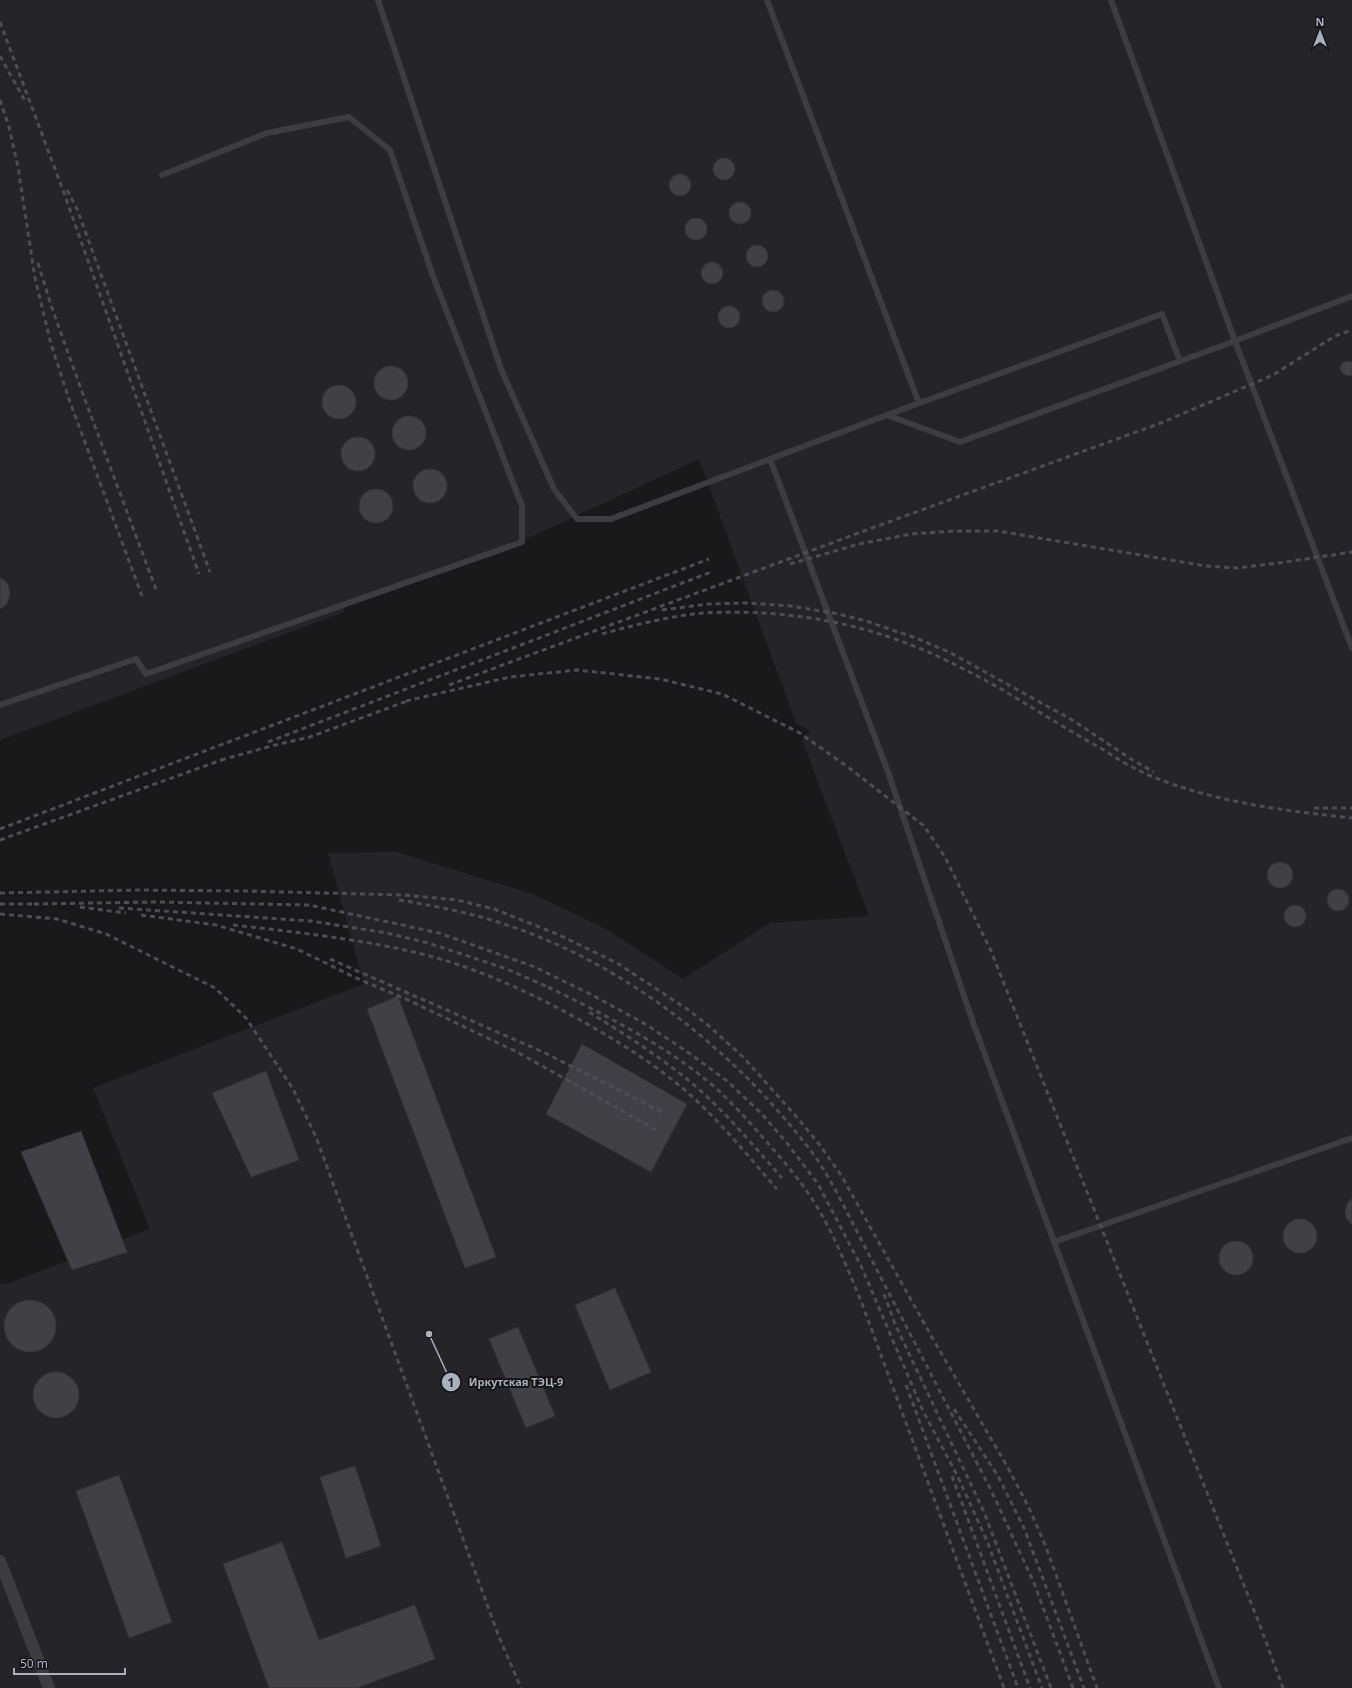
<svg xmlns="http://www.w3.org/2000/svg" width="1352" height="1688" viewBox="0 0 1352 1688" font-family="'Noto Sans',sans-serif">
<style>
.built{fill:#252529}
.building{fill:#404146;stroke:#333338}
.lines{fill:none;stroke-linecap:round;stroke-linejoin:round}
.lane{stroke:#3c3c43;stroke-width:6}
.street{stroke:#3c3c43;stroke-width:12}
.rail{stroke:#4c4e56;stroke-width:3;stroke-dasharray:5 4;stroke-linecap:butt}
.leader{fill:none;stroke:#aaafbc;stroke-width:1.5}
.callout-dot{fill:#aaafbc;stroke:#141417;stroke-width:1.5}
.mark-label{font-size:12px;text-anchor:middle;font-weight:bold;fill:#111}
.callout-label{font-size:11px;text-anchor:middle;font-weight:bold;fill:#aaafbc;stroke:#141417;stroke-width:4;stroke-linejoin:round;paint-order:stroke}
</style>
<rect width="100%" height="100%" fill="#19191c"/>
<!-- built -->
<polygon class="built" points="0,0 1352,0 1352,1688 0,1688 0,1284 9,1283 150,1229 93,1088 364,984 328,853 397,852 535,895 606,929 683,979 770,923 869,916 802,740 810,731 796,723 699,459 533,536 344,607 344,612 0,740"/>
<!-- building -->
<g class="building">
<circle cx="724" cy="169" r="11"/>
<circle cx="680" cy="185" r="11"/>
<circle cx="740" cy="213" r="11"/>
<circle cx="696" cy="229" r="11"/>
<circle cx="757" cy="256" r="11"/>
<circle cx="712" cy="273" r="11"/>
<circle cx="773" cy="301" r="11"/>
<circle cx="729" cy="317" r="11"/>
<polygon points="1347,361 1352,362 1352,375 1349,376 1343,374 1340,369 1342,363"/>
<circle cx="391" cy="383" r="17"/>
<circle cx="339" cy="402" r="17"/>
<circle cx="409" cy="433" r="17"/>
<circle cx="358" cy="454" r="17"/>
<circle cx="430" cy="486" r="17"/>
<circle cx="376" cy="506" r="17"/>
<polygon points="0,577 8,584 10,594 7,604 0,609"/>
<circle cx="1280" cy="875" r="13"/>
<circle cx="1338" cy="900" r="11"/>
<circle cx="1295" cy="916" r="11"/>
<polygon points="398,996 496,1257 465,1268 367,1009"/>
<polygon points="582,1044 687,1104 651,1172 546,1114"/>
<polygon points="266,1071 299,1160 251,1177 212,1093"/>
<polygon points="81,1131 127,1252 72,1270 21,1152"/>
<polygon points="1352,1198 1352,1225 1347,1219 1345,1213 1347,1204"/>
<circle cx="1300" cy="1236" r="17"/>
<circle cx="1236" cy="1258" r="17"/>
<polygon points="615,1288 651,1372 610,1390 575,1305"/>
<circle cx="30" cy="1326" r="26"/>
<polygon points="518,1327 555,1416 526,1428 489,1339"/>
<circle cx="56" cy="1395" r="23"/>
<polygon points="355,1466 381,1546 346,1558 320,1477"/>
<polygon points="119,1475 172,1622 129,1638 76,1491"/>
<polygon points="282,1542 319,1640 415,1605 435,1659 357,1688 269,1688 223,1564"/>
</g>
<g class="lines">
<!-- lane -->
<g class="lane">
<polyline points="378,0 501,369 554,489 577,519 611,519 887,415 1162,314 1180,361"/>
<polyline points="767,0 919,403"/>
<polyline points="1111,0 1235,341 1352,648"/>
<polyline points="887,415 960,442 1235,341 1352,296"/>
<polyline points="770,459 888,772 975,1028 1219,1688"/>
<polyline points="0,705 136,659 146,674 522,542 522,506 433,276 390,150 349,117 267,133 162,175"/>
<polyline points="1054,1242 1352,1138"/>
</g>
<!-- street -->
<polyline class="street" points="0,1561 49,1688"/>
<!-- rail -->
<g class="rail">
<polyline points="0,22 64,193 199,574"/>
<polyline points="0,56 25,101"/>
<polyline points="0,100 9,127 18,167 35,278 51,344 70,402 142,596"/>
<polyline points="67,190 77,209 210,572"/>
<polyline points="38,263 51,305 81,389 157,592"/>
<polyline points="790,564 859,544 911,534 955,531 998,531 1206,566 1237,568 1286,562 1352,552"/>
<polyline points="662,610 708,604 747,603 791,606 839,614 866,621 916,638 949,652 1074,721 1131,759 1154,772"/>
<path d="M602 634C634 625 670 616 703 613 773 609 846 619 911 645 942 657 972 673 1001 689 1035 709 1069 731 1104 750 1116 758 1129 766 1142 772 1209 802 1280 810 1352 818"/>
<polyline points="449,685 872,528 1161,423 1273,375 1335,336 1352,330"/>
<polyline points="406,701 510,677 577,670 660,679 722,694 798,732 848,767 924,826 945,857 991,951 1259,1623 1283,1688"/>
<polyline points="268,742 711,572"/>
<polyline points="221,760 275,745 310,737 410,700"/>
<polyline points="1314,808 1352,808"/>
<polyline points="0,829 709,559"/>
<polyline points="0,840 227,758"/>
<polyline points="0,893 139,890 243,891 404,895 457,900 494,909 557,934 617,963 687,1009 708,1025 743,1057 794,1114 819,1144 841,1175 933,1339 1008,1468 1029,1508 1046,1547 1097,1688"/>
<path d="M399 900C435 906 472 913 507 925 625 964 732 1049 807 1146 818 1159 826 1174 835 1189L991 1490 1034 1583 1073 1688"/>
<polyline points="0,904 38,904"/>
<polyline points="34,904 155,902 309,905 439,933 535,967 594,996 647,1025 689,1053 727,1081 761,1113 787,1143 818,1184 862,1268 923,1411 958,1477 987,1541 1042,1688"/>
<polyline points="80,907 126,913"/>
<polyline points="119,908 311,921 387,933 428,943 507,969 552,989"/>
<polyline points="0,914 57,919 106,934 215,988 246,1018 293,1089 316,1137 499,1637 521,1688"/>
<polyline points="141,915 216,925 297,949 354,977 408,1000 519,1053 656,1130"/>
<path d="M233 925C296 932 360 939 422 954 481 969 536 995 589 1025 624 1045 657 1066 687 1092 720 1121 748 1156 777 1189"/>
<polyline points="330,959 543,1052 664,1113"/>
<path d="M548 987C607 1016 668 1046 718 1090 737 1108 755 1128 772 1148 789 1167 806 1188 819 1210 836 1239 848 1270 861 1301L1004 1688"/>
<path d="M589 1012C621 1032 653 1052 683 1076 720 1105 751 1143 782 1178"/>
<polyline points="884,1294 895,1324 984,1512 1051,1688"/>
<polyline points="906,1385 1018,1688"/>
<polyline points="954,1409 998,1476 1024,1528 1084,1688"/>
<polyline points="952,1476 1030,1688"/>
</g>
</g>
<!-- callouts -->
<path class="leader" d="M429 1334L451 1382"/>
<g class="callout-dot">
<circle cx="429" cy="1334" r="4"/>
<circle cx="451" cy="1382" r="10"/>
</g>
<g class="mark-label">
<text x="451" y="1387">1</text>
</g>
<g class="callout-label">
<text x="516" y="1386">Иркутская ТЭЦ-9</text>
</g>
<!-- north arrow -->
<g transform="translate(1320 32)" stroke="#141417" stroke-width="3" paint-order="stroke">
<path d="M0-3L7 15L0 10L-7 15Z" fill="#aaafbc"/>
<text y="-6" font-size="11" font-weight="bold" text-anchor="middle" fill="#aaafbc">N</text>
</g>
<!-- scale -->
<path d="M14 1668v6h111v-6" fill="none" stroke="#aaafbc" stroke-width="2"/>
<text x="20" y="1668" font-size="12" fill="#aaafbc" stroke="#141417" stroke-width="3" paint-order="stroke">50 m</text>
</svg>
